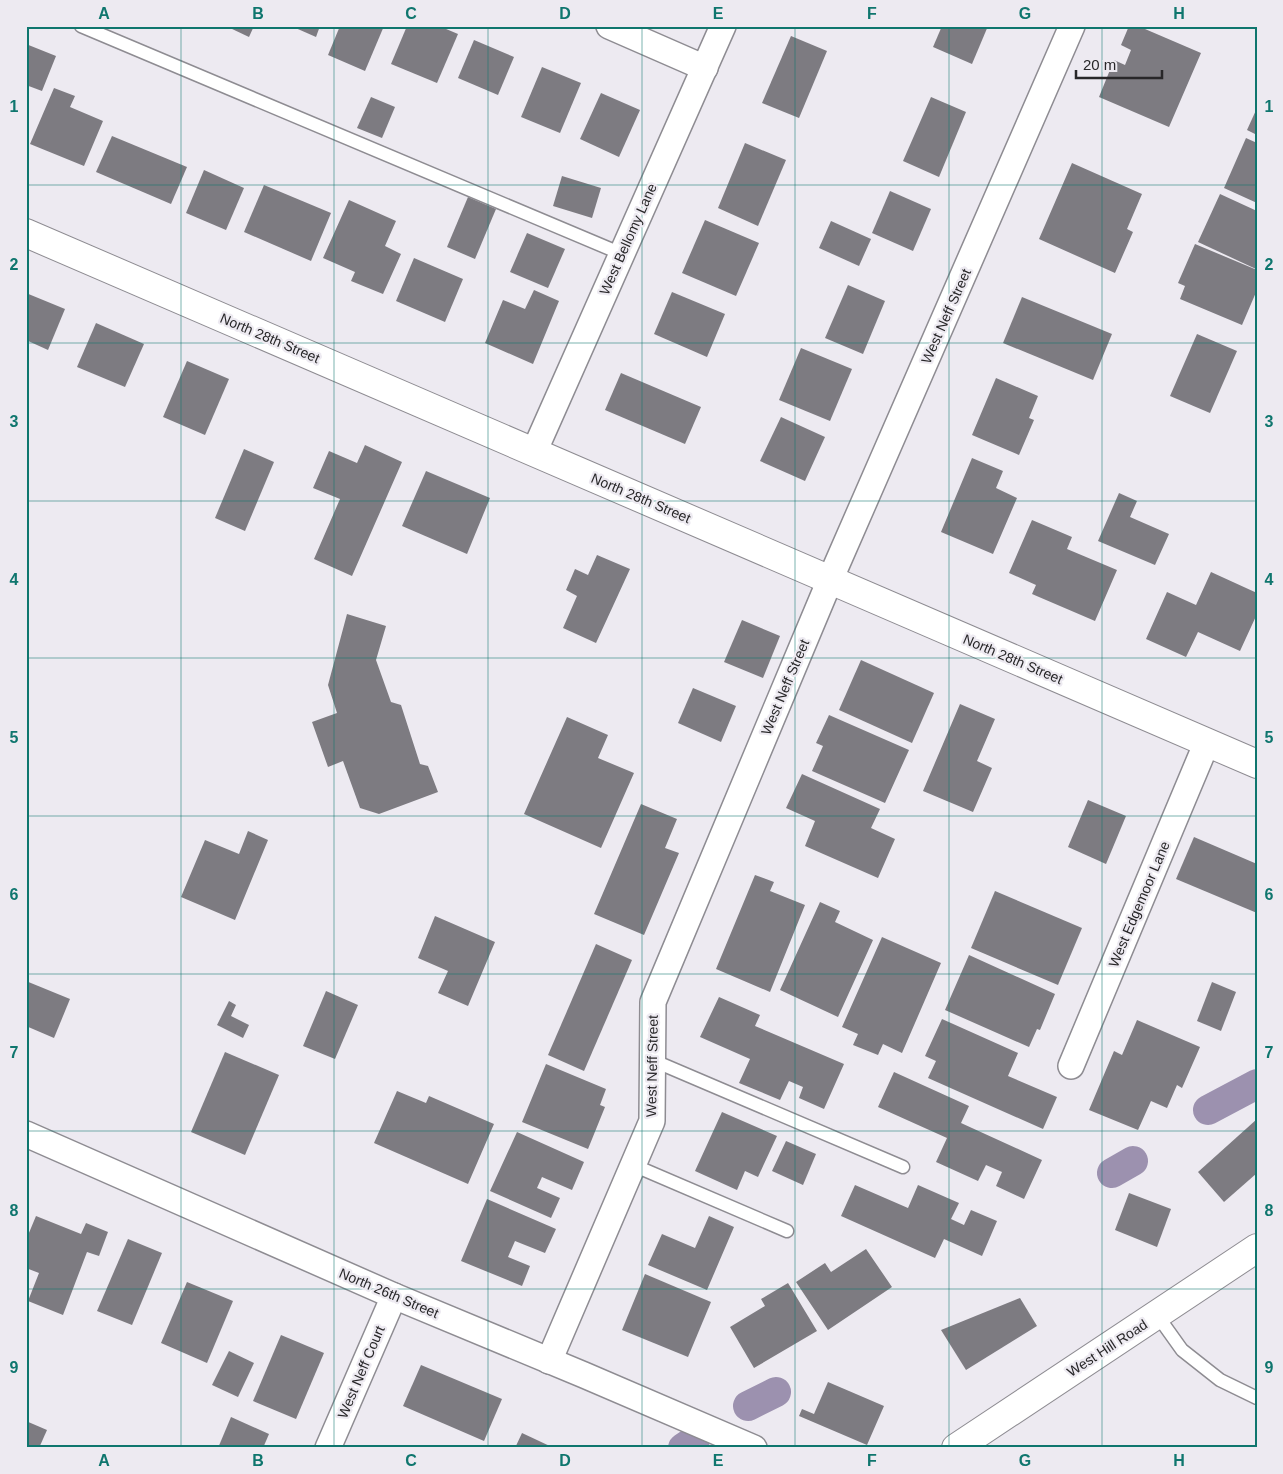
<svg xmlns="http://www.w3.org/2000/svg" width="1283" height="1474" viewBox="0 0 1283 1474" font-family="Helvetica,sans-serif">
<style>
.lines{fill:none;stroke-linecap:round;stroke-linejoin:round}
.canal{stroke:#9c91af;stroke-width:30}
.building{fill:#7d7b81}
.lane-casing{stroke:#8e8c92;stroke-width:15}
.street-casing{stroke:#8e8c92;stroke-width:28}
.secondary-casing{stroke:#8e8c92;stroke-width:30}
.lane{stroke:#fff;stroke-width:12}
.street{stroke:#fff;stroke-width:25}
.secondary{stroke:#fff;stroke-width:28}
.grid{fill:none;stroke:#0f766e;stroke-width:1;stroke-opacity:0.55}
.labels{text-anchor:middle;stroke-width:4.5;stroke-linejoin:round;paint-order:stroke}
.street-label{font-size:14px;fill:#282729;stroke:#edeaf1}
.neatline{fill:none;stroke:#0f766e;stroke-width:2}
.grid-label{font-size:16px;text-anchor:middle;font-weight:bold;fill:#0f766e}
</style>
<rect width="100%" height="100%" fill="#edeaf1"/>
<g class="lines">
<!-- canal -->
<g class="canal">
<polyline points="1208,1110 1257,1084"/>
<polyline points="1112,1173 1133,1161"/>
<polyline points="748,1406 776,1392"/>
<polyline points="683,1448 695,1440"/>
</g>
</g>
<!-- building -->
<g class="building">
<polygon points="230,26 254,26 249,37 230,28"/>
<polygon points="291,26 320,26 316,37"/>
<polygon points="340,26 384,26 365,71 328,55"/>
<polygon points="407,26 439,26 458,34 437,83 391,64"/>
<polygon points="942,26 988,26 972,64 933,47"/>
<polygon points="1129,26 1138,26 1201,53 1169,127 1099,97 1114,60 1125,65 1131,50 1121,45"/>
<polygon points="791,36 827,51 799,118 762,103"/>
<polygon points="474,40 514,57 498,95 458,78"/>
<polygon points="26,44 56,56 42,91 26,85"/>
<polygon points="542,67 581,83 560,133 521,117"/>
<polygon points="54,88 75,96 70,107 103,121 84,166 30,144"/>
<polygon points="601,93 640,110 619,157 580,139"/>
<polygon points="371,97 395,107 382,138 357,128"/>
<polygon points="931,97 966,112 939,177 903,161"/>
<polygon points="1257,108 1257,135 1247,130"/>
<polygon points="112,136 187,167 171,204 96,172"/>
<polygon points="1246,138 1257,143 1257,203 1224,188"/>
<polygon points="745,143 786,160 758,226 718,208"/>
<polygon points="1072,163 1142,194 1127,229 1133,232 1115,273 1039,239"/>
<polygon points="204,170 244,188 226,230 186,213"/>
<polygon points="562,176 601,188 592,218 553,206"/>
<polygon points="264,185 331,213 311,261 244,232"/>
<polygon points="890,191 931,209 913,251 872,233"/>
<polygon points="1220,194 1257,211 1256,269 1198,242"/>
<polygon points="468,197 496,209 475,259 447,247"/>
<polygon points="349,200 396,221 385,246 401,254 383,294 351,281 355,272 323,258"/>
<polygon points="705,220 759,243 736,296 682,273"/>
<polygon points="831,221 871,239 859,266 819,248"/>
<polygon points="527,233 565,249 548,288 510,272"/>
<polygon points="1195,244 1257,270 1257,290 1242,325 1180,299 1185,286 1178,283"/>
<polygon points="414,258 463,279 445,322 396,301"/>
<polygon points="848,285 885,301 863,354 825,338"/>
<polygon points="534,290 559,301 533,364 485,343 503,300 525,309"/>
<polygon points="672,292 725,314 707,357 654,334"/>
<polygon points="26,293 65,309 48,350 26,340"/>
<polygon points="1022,297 1112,334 1093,380 1003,343"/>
<polygon points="96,323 144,344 125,387 77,367"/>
<polygon points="1197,334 1237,351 1210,413 1170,396"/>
<polygon points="801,348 852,369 830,421 779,400"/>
<polygon points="187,361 229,379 205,435 163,417"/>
<polygon points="621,373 701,407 685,444 605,410"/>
<polygon points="996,378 1038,396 1029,418 1034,420 1019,455 972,435"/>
<polygon points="781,417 825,437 805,481 760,461"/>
<polygon points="365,445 402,462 352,576 314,559 340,499 313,488 329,451 357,463"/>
<polygon points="244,449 274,462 245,531 215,518"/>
<polygon points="972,458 1003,471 996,488 1017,498 993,554 941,532"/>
<polygon points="426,471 490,498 467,554 402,526"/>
<polygon points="1119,493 1137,501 1130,517 1169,534 1155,565 1098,541"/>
<polygon points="1032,520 1072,537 1067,549 1117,570 1095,621 1032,594 1036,585 1009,573"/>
<polygon points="597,555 630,569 596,643 563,628 577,596 566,590 575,569 588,575"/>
<polygon points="1211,572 1257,593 1257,614 1240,651 1198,632 1186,657 1146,639 1167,592 1196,605"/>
<polygon points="347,614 386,626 376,660 391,702 401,705 420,764 428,766 438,792 379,814 360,808 343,761 328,767 312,722 337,713 328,685"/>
<polygon points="742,620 780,636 763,678 724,662"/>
<polygon points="861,660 934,693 912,743 839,710"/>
<polygon points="693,688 736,706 721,742 678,723"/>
<polygon points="960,704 995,719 977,761 992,768 973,812 923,791"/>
<polygon points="829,715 909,750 885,803 812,771 823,746 816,743"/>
<polygon points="567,717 608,735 598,758 634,773 601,848 524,814"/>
<polygon points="802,774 880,809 871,828 895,839 878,878 805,846 815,821 786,808"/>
<polygon points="1088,800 1126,816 1106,864 1068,847"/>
<polygon points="641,804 677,819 665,848 679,853 644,935 594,914"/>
<polygon points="248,831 268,840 235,920 181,897 205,840 239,854"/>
<polygon points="1194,837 1257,864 1257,913 1176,879"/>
<polygon points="755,875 774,882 770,891 805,905 770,992 716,969"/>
<polygon points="995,891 1082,928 1058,985 971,948"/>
<polygon points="820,902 840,911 835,922 873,940 838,1017 780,990"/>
<polygon points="435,916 495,942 468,1006 438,993 448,971 418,958"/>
<polygon points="882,937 941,963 902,1053 883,1044 878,1055 853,1045 858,1034 842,1027"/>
<polygon points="596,944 632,960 584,1071 548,1055"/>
<polygon points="969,955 1055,994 1040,1030 1037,1029 1029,1047 945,1010"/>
<polygon points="26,981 70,999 54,1038 26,1026"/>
<polygon points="1212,982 1236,992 1221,1031 1197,1021"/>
<polygon points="326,991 358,1005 335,1059 303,1046"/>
<polygon points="719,997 760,1015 755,1026 844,1064 824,1109 799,1098 803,1087 789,1081 780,1100 739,1083 750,1059 700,1037"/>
<polygon points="229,1001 236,1005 231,1016 249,1025 243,1038 217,1025"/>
<polygon points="942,1019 1018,1053 1008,1076 1057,1097 1043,1129 928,1078 936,1061 925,1056"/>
<polygon points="1137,1020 1200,1047 1182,1088 1177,1085 1167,1108 1151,1101 1138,1130 1089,1110 1114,1051 1122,1055"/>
<polygon points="225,1052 279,1075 245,1155 191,1132"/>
<polygon points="546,1064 606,1089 600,1105 605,1107 588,1149 522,1122"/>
<polygon points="894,1072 969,1106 961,1123 1042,1160 1024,1199 996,1186 1002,1172 986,1165 978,1181 936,1162 947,1138 878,1107"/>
<polygon points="397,1091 426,1103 429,1096 494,1124 468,1184 374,1143"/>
<polygon points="722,1112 777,1136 758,1177 745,1171 737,1190 695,1171"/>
<polygon points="1257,1119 1257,1173 1224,1202 1198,1172"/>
<polygon points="517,1132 584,1162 572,1190 542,1177 537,1188 560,1198 551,1218 490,1191"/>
<polygon points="786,1141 816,1154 803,1185 772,1171"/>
<polygon points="855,1185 908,1208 918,1185 959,1203 951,1219 964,1225 971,1210 997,1221 982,1256 944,1239 935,1258 841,1216"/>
<polygon points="1129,1193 1171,1209 1157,1247 1115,1230"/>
<polygon points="487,1199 556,1229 545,1253 515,1241 508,1257 530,1266 522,1286 461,1261"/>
<polygon points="36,1216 81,1234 86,1223 108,1232 99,1256 87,1252 63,1315 28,1301 39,1273 26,1268 26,1240"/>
<polygon points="709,1216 734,1227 707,1290 648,1265 662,1234 695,1248"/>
<polygon points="128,1239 162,1253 132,1325 97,1311"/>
<polygon points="866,1249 892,1287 828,1330 796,1282 825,1263 831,1272"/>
<polygon points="645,1274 711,1302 688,1357 622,1330"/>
<polygon points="187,1282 233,1301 207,1363 161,1343"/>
<polygon points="788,1283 817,1331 754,1368 730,1327 765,1306 761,1299"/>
<polygon points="1020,1298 1037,1326 966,1370 941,1330"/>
<polygon points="281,1335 324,1353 296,1419 253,1401"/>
<polygon points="229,1351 254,1363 238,1397 212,1385"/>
<polygon points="421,1365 502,1399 484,1441 403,1406"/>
<polygon points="828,1382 884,1406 867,1445 799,1416 802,1409 814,1414"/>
<polygon points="231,1417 269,1434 263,1448 218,1448"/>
<polygon points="26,1421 47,1430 39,1448 26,1448"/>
<polygon points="522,1433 554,1448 515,1448"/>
</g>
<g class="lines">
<!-- lane casing -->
<g class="lane-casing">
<g id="lane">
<polyline points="81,26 622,254"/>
<polyline points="652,1060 903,1167"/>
<polyline points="633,1165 787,1231"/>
<polyline points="1157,1315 1182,1350 1220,1380 1257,1398"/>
</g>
</g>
<!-- street casing -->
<g class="street-casing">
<g id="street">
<polyline points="609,26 705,68"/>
<polyline points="534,452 723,26"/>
<polyline points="1071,1066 1207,742"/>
<polyline points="26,1134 394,1296 584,1375 754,1448"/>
<polyline points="549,1361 652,1121 653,1002 830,580 1072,26"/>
<polyline points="328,1448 394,1296"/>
</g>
</g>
<!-- secondary casing -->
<g class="secondary-casing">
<g id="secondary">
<polyline points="26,233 1257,764"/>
<polyline points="956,1448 1257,1248"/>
</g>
</g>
<!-- lane -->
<use href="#lane" class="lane"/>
<!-- street -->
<use href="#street" class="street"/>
<!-- secondary -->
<use href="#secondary" class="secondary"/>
</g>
<!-- grid -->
<path class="grid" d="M181 26V1448M334 26V1448M488 26V1448M642 26V1448M795 26V1448M949 26V1448M1102 26V1448M26 185H1257M26 343H1257M26 501H1257M26 658H1257M26 816H1257M26 974H1257M26 1131H1257M26 1289H1257"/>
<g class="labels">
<!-- street labels -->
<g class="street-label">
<text transform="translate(628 239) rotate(-66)" y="5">West Bellomy Lane</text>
<text transform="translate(946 316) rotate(-66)" y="5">West Neff Street</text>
<text transform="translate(270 338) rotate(23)" y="5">North 28th Street</text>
<text transform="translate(641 498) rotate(23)" y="5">North 28th Street</text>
<text transform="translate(1013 659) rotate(23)" y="5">North 28th Street</text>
<text transform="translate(785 687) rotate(-67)" y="5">West Neff Street</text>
<text transform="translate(1139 904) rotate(-67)" y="5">West Edgemoor Lane</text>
<text transform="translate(652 1066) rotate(-89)" y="5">West Neff Street</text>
<text transform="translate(389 1293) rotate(23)" y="5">North 26th Street</text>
<text transform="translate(1107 1348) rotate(-33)" y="5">West Hill Road</text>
<text transform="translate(361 1372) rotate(-67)" y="5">West Neff Court</text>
</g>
</g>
<!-- border -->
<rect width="1283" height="1474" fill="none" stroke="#edeaf1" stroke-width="55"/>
<!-- scale -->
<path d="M1076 70v8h86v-8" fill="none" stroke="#282729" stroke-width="2.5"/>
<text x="1083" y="70" font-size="15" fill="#282729" stroke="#edeaf1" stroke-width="4" paint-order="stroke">20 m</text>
<rect x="28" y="28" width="1228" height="1418" class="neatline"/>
<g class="grid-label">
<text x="104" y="19">A</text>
<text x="258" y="19">B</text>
<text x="411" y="19">C</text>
<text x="565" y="19">D</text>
<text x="718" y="19">E</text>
<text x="872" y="19">F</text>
<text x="1025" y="19">G</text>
<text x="1179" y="19">H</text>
<text x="14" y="112">1</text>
<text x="1269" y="112">1</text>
<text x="14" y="270">2</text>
<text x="1269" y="270">2</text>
<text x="14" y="427">3</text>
<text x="1269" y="427">3</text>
<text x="14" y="585">4</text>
<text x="1269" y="585">4</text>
<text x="14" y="743">5</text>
<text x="1269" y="743">5</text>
<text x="14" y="900">6</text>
<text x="1269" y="900">6</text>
<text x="14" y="1058">7</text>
<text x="1269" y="1058">7</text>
<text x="14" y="1216">8</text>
<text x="1269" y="1216">8</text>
<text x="14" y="1373">9</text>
<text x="1269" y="1373">9</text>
<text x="104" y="1466">A</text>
<text x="258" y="1466">B</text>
<text x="411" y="1466">C</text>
<text x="565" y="1466">D</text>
<text x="718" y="1466">E</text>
<text x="872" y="1466">F</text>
<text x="1025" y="1466">G</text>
<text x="1179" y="1466">H</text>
</g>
</svg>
